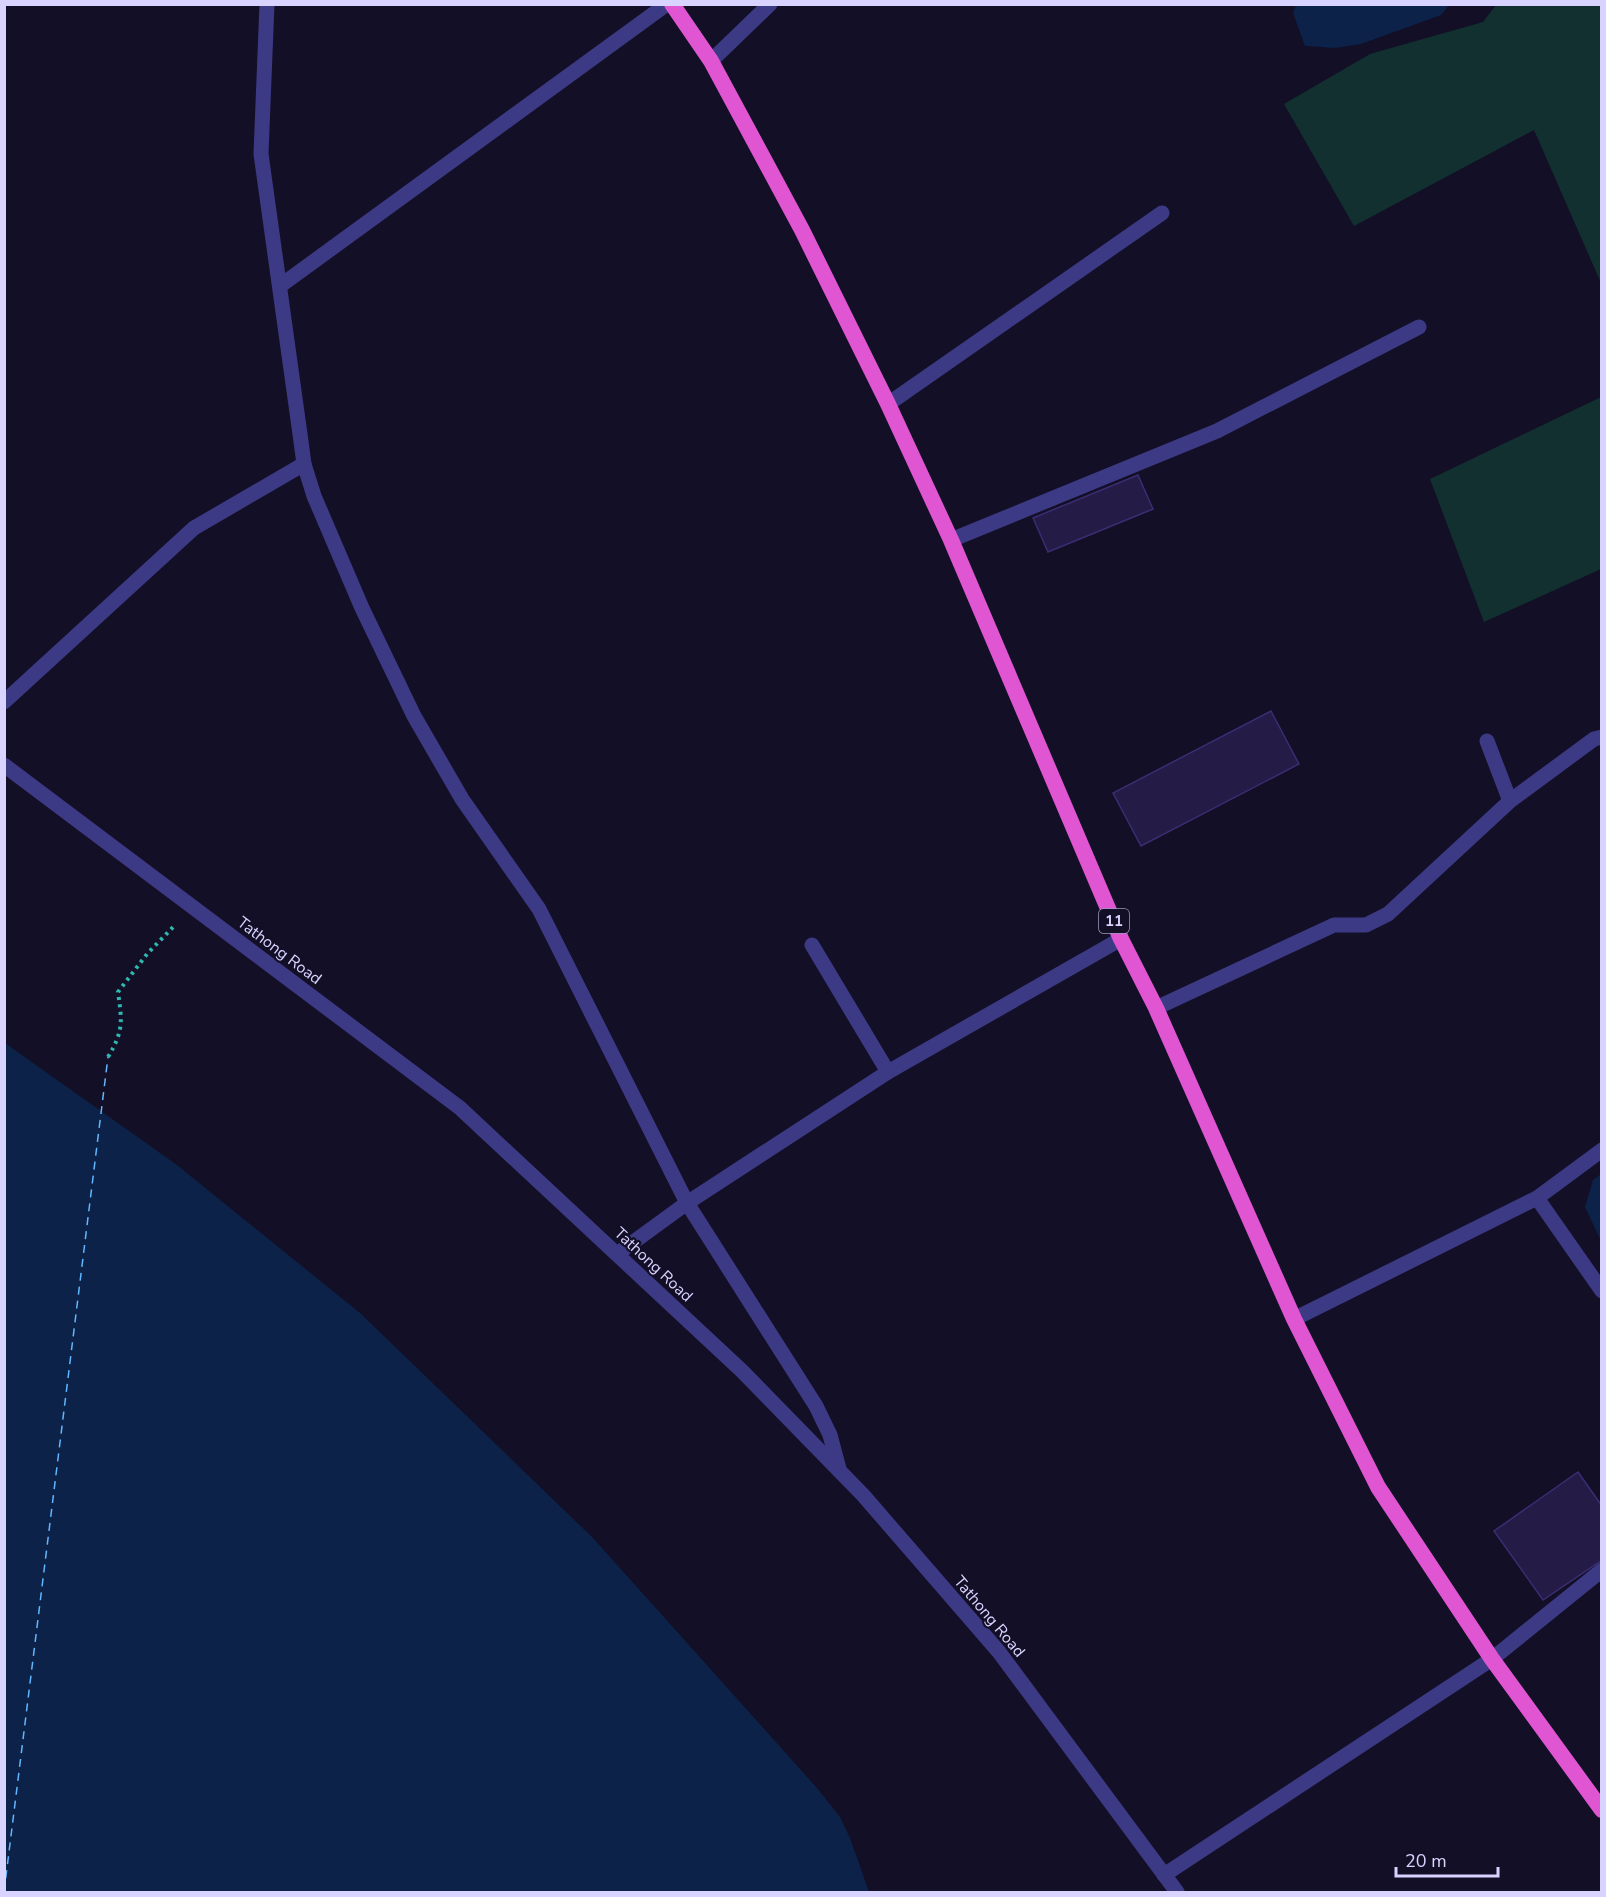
<svg xmlns="http://www.w3.org/2000/svg" width="1606" height="1897" viewBox="0 0 1606 1897" font-family="'Nunito Sans',sans-serif">
<style>
.green{fill:#12302f}
.water{fill:#0c2248}
.lines{fill:none;stroke-linecap:round;stroke-linejoin:round}
.ferry{stroke:#62b6ff;stroke-width:1.5;stroke-dasharray:8 6;stroke-linecap:butt}
.building{fill:#241b47;stroke:#3b2d73;stroke-width:1.5}
.path{stroke:#2fb8b0;stroke-width:4;stroke-dasharray:3 4.5;stroke-linecap:butt}
.service{stroke:#3d3a85;stroke-width:15}
.minor{stroke:#3d3a85;stroke-width:15}
.trunk{stroke:#e055d1;stroke-width:16}
.labels{text-anchor:middle;stroke-width:4.5;stroke-linejoin:round;paint-order:stroke}
.shield{fill:#130f26;stroke:#9e99be;stroke-width:1.5}
.shield-label{font-size:15px;font-weight:bold;fill:#d9d4ff}
.street-label{font-size:16px;fill:#d9d4ff;stroke:#130f26}
</style>
<rect width="100%" height="100%" fill="#130f26"/>
<!-- green -->
<g class="green">
<polygon points="1496,5 1601,5 1601,283 1534,130 1354,226 1284,104 1370,54 1483,22"/>
<polygon points="1601,397 1601,569 1484,622 1430,479"/>
</g>
<!-- water -->
<g class="water">
<polygon points="1296,5 1296,4 1449,5 1441,15 1361,44 1335,48 1305,46 1293,13"/>
<polygon points="5,1043 177,1165 360,1313 593,1538 817,1788 840,1817 850,1838 869,1892 5,1892"/>
<polygon points="1601,1174 1601,1241 1585,1207 1593,1180"/>
</g>
<g class="lines">
<!-- ferry -->
<polyline class="ferry" points="4,1892 108,1057"/>
</g>
<!-- building -->
<g class="building">
<polygon points="1138,475 1153,509 1048,552 1033,518"/>
<polygon points="1271,711 1299,764 1141,846 1113,793"/>
<polygon points="1578,1472 1602,1506 1602,1560 1543,1600 1494,1531"/>
</g>
<g class="lines">
<!-- path -->
<path class="path" d="M108 1057C124 1030 122 1022 118 992L147 954 176 924"/>
<!-- service -->
<g class="service">
<polyline points="4,702 194,528 304,464"/>
<polyline points="812,945 888,1072 1121,939"/>
</g>
<!-- minor -->
<g class="minor">
<polyline points="267,4 261,154 300,434 304,464 314,496 362,608 414,716 462,799 539,909 687,1203 816,1406 830,1435 839,1469"/>
<polyline points="711,61 770,4"/>
<polyline points="280,286 667,4"/>
<polyline points="888,404 1162,213"/>
<polyline points="951,540 1217,431 1419,327"/>
<polyline points="1487,741 1510,801"/>
<polyline points="4,765 460,1108 742,1371 863,1495 999,1652 1177,1892"/>
<polyline points="1156,1008 1334,925 1366,925 1388,914 1510,801 1594,739 1602,737"/>
<polyline points="1537,1198 1602,1291"/>
<polyline points="617,1254 687,1203 888,1072"/>
<polyline points="1294,1319 1537,1198 1602,1150"/>
<polyline points="1164,1875 1492,1659 1602,1570"/>
</g>
<!-- trunk -->
<polyline class="trunk" points="672,4 711,61 802,230 888,404 951,540 1121,939 1156,1008 1294,1319 1378,1487 1492,1659 1602,1810"/>
</g>
<g class="labels">
<!-- shield labels -->
<rect class="shield" x="1099" y="909" width="30" height="24" rx="4.5"/>
<g class="shield-label">
<text x="1114" y="926">11</text>
</g>
<!-- street labels -->
<g class="street-label">
<text transform="translate(280 950) rotate(37)" y="6">Tathong Road</text>
<text transform="translate(654 1264) rotate(43)" y="6">Tathong Road</text>
<text transform="translate(990 1616) rotate(50)" y="6">Tathong Road</text>
</g>
</g>
<!-- border -->
<rect width="1606" height="1897" fill="none" stroke="#d9d4ff" stroke-width="12"/>
<!-- scale -->
<path d="M1396 1867v9h102v-9" fill="none" stroke="#d9d4ff" stroke-width="3"/>
<text x="1405" y="1867" font-size="18" fill="#d9d4ff" stroke="#130f26" stroke-width="4.5" paint-order="stroke">20 m</text>
</svg>
